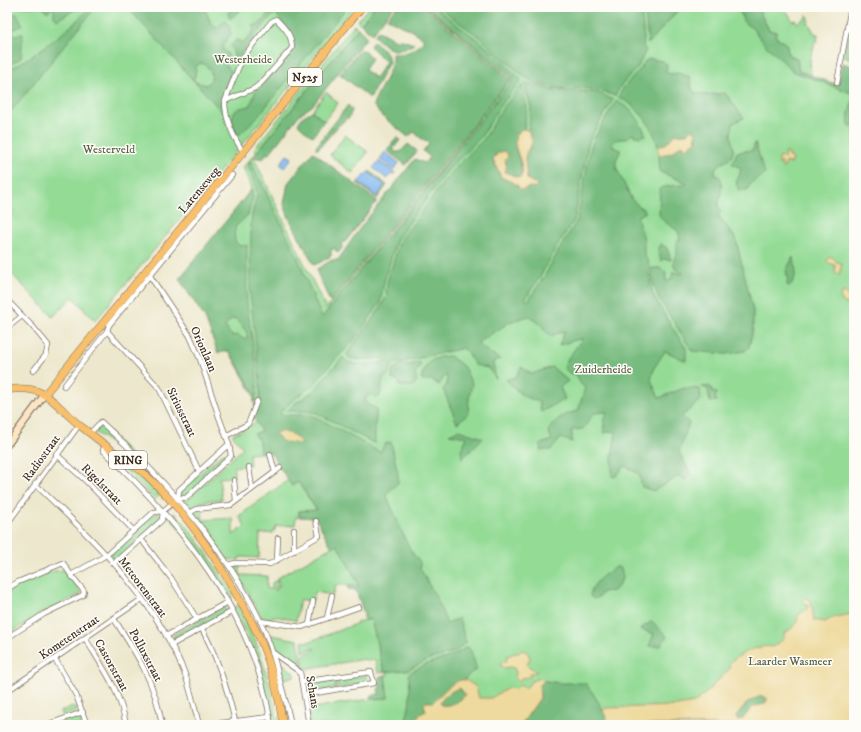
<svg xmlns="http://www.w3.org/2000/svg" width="861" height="732" viewBox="0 0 861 732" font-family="'IM FELL DW Pica',serif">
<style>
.green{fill:#94db96;stroke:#68825a}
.forest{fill:#77bb7f;stroke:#59724e;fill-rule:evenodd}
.sand{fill:#eeda9e;stroke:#94825e;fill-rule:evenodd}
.water{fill:#82b8f1;stroke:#5e7188}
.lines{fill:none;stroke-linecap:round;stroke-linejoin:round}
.street-casing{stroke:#796c5b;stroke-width:6}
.secondary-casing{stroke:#796c5b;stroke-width:8}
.primary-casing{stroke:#796c5b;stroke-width:8}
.street{stroke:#fff;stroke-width:4.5}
.secondary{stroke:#fce5c4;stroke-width:6}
.primary{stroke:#f8bf6c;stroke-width:7}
.labels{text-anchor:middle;stroke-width:3;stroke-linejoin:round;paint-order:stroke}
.shield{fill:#fdfcf7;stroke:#75695f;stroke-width:1}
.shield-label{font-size:11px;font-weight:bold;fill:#3b2a1e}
.park-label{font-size:12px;fill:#565f42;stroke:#fdfcf7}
.street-label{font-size:12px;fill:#3b2a1e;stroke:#fdfcf7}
</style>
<rect width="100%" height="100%" fill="#fdfcf7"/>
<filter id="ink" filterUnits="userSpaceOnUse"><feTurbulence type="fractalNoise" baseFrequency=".025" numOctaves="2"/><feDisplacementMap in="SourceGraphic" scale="8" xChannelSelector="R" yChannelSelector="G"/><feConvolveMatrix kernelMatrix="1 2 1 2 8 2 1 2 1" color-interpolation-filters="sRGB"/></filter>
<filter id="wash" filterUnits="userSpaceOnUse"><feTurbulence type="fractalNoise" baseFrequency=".012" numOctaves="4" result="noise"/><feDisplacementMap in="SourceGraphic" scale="16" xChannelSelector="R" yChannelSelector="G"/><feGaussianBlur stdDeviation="0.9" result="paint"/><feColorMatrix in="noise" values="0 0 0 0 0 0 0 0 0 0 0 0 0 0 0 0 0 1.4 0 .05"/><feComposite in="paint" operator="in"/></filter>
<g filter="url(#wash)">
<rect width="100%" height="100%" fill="#ede8cd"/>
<!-- green -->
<g class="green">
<polygon points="7,7 354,7 241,146 95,321 73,297 53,317 7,269"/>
<polygon points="369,7 374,7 361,24 357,21"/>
<polygon points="426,7 751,7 798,68 793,56 789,56 787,54 787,45 775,36 776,32 769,30 757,7 767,7 767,8 771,9 771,7 784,7 793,21 796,20 797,23 807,17 806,15 808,16 809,18 808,22 815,34 818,34 817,42 815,42 810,60 811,76 854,91 854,725 310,725 306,696 310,695 313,708 371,699 388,698 385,675 388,675 384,651 359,583 353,573 359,586 336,585 333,595 315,592 312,602 300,599 296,621 284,617 284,618 273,616 271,619 261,617 233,566 240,565 240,575 267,576 267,589 272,589 272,583 277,580 278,586 274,589 277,590 280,584 277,578 337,544 280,437 255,398 229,351 206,305 217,234 252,188 243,167 253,156 326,309 442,167 511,78"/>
<polygon points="354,25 358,28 256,153 255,148"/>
<polygon points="326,92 338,103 324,121 312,111"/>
<polygon points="345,135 368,152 352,173 330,155"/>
<polygon points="370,171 387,185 377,199 357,183 358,182 376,196 384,184 369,172"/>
<polygon points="257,422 261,431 254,435 259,441 260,453 249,454 250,465 234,467 234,477 219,478 222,499 200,502 200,506 188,507 184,503 243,448 232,435"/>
<polygon points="101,425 102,425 136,460 121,450 96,433 96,430 97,430"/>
<polygon points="223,453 226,454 227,458 185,497 181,497 180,491"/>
<polygon points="115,456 138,473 160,495 155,500 113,458"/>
<polygon points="288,480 292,486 298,482 317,511 299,511 299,517 296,517 295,525 277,526 273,533 260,534 259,558 240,557 239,560 226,559 194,514 196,511 202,511 203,520 233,518 233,535 245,526 239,516"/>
<polygon points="159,513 161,518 140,537 135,531 155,514"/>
<path d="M174 513C182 519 188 528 195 537 209 555 221 575 233 595V597L228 600 207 564 170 517Z"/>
<polygon points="134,533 139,539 116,559 112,558 111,554"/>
<path d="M63 570 82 593 47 612 41 613 7 636V593C21 581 44 571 63 570Z"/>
<path d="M239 605C260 645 269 681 279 725H273L268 699 255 653 233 608Z"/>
<polygon points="224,607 225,607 227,611 175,639 173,635"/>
<polygon points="371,619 384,672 378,673 375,660 366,661 365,659 304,669 302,656 315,649 313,648 303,652 302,641 308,642 356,624 356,623 364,620"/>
<path d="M271 635 298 640 302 668 282 652C275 651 268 642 271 635Z"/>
<polygon points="281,662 293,672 295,676 284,679 279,663"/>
<polygon points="367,675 368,683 338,688 337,680"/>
<polygon points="335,680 336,688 308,693 307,685"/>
<polygon points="76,706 77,711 63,716 61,711"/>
<polygon points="80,715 83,725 53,725 53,724"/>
<polygon points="267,719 268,725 212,725"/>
</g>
<!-- forest -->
<g class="forest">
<polygon points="42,7 79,7 57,20 54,17 54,9 52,8 47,12"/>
<path d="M91 7H96L7 116V71C37 54 67 32 91 7Z"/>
<path d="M127 7H200L205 9C209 16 208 24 217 28L224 21H226L230 27 231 34C226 42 217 47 228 54V57L225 64 232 72 226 89 223 113ZM201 63C211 66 216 79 206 85L196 82 193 79 195 77 196 66Z"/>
<polygon points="234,7 244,7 230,19 228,13"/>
<path d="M270 7H347L259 115 237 137C233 127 227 114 240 108 244 107 247 107 250 106L256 90 262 86 291 52V35L275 12 245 48 238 58 235 59 231 45 236 40 244 43 254 30 253 26 260 24 271 9Z"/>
<polygon points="374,7 393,7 372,34 361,24"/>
<path d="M396 7H424L510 79 436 172 330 302 317 272V269L332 260H338L360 228 415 159 424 163 430 157 423 151 429 144 427 140 424 141 414 132 408 137 381 115 373 105C378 89 394 71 392 54 404 55 417 50 424 41 417 29 398 26 387 18Z"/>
<polygon points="427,7 435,7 461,28 480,41 522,80 500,106 481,137 448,170 397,239 385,278 380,303 367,322 351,344 332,363 315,383 292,401 280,413 282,415 308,415 316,417 380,452 385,444 391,442 398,474 398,483 386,494 405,539 413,554 420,562 420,568 438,601 447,624 459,618 466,642 456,651 449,654 430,659 408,670 384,672 371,620 364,620 364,614 356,590 348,589 348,585 359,586 346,560 337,545 332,547 331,546 316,518 299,517 299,511 317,510 298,482 292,486 270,452 260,453 259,441 254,434 261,431 255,419 252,420 260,399 260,381 250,293 251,226 252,214 257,195 255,184 248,165 250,160 297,256 321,316 323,316 416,202 514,78"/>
<polygon points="440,7 641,7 644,40 643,46 646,50 638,67 621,85 615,96 596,89 556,88 538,84 526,78 497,54 480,37 458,22"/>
<polygon points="644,7 681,7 648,44 645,10"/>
<path d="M739 7H757L769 30 776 32 775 36 787 45 788 55 797 58 799 71 838 85 842 63 853 66C852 75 854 84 854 94L792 71 779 57 766 46 753 29 743 21Z"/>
<polygon points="17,14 23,25 12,30 12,33 16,35 23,34 21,58 7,66 7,15"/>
<polygon points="850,14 854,15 854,60 843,57"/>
<polygon points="358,28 367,37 312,106 299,115 269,154 267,153 263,159 253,157"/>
<path d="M378 31 396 40H402L414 44C394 56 389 49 374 36Z"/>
<polygon points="374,41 387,53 389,62 370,98 340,74 361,49 372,58 365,70 375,78 386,62 370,46"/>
<path d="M650 59 663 61 667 65 666 72 670 74 679 73 690 77 692 89 694 92 705 95 725 93 744 118 733 123C733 127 732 129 731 133 731 142 738 153 728 160 723 163 719 164 715 169L716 175 720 177C724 187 720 195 718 206L721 212 718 215 736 239 737 244 753 310V329L749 347 745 351 726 354 692 351 658 297 653 283 650 268H660L666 273V281L671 280 673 272 681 274 683 273 675 269C673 263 673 259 677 254V241L680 239 678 231 665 222 659 215 660 188 669 186 686 185 687 183 660 172 659 155 671 153 681 145 684 146V148H689L693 142 695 144 698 134 696 132 674 135 667 143 658 147C654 127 637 105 618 97L624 87 641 68 645 61Z"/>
<path d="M525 82 552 90 597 92 613 100 593 133 588 145 574 221 560 241 539 278 525 299 528 301 544 277 563 243 577 221 591 147 596 135 616 101C635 111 637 116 646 135L639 137 632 134 626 139C620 139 611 139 613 147L621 150 616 160V167L632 200 646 212 637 217 644 239V254L649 263 648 271 653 295 672 327 686 348V361L665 351 654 368 651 380 659 398 684 388 700 389 701 400 682 416 689 423 679 452 691 474 685 480 679 476 653 491 642 487 639 474 625 466 615 477 612 476V457L616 431 604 433V423L607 412 594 413 583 429 572 430V442L561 438 551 450H540L541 444 552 440 548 431C557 417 562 415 578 411L585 388 580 383 577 375 569 373 564 368 568 358 583 338 559 345 565 331 550 336 540 324 529 316 509 322 501 328 478 342 481 347 500 359 493 362 496 379 488 368 475 365 464 348 393 364 387 376 383 378 380 396 375 398 372 394 365 398C367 405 371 406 377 409L375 425V444L317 413 304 411H287L294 404 312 392 343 357C351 369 372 363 384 362V358L360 360 349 358 347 354 379 310 388 293H386L388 279 400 241 451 172 484 139 503 108 522 85 527 108 524 129 520 131C519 136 517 142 516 147 515 157 525 167 521 177H517L505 172V160L498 153 495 155 493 161 501 177 516 184 518 187 527 189 536 185 527 179C526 168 521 157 530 148V134L528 130 531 108 526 91Z"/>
<path d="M854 99V125L851 126 849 125C847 116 850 108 854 99Z"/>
<polygon points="348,105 352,110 349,118 347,118 339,125 318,149 316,149 316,147"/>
<polygon points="312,111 324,121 313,136 309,134 298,124 302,117"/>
<polygon points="397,137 400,140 394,148 394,152 400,152 408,144 417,151 406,165 387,151"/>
<polygon points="755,142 765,174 752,182 747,190 740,190 739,191 736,182 739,177 741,168 732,164 737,152 753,150"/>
<polygon points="313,152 377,201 345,242 342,243 342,248 338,253 335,249 332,249 331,251 331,256 321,262 314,265 289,218 284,204 288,183"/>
<path d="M252 189 253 197 248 215 236 226C233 235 233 249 247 245 247 264 246 284 247 304 249 325 263 387 254 404L253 391 229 351 218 353 205 318 179 279ZM232 319H236L246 331 247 333V339H244L237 335 232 336 227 330 225 325Z"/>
<polygon points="661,244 667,248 671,260 664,259 661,261 658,251"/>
<path d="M793 257C797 266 797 278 790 286L787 285 788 278 786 271Z"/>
<path d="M450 356 464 367 472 384 469 398 468 414 457 423 443 389 447 385V375L444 377 439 385 432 380 423 381 421 378C422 374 427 363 431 361 434 359 436 359 439 357Z"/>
<path d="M419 362 421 364 415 374 417 381 413 386H400L398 381 392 379V370C398 365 401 362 409 365Z"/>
<polygon points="521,367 532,374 552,367 568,381 560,387 565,399 541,412 539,402 523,396 506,380 516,377"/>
<polygon points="710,386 713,392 717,393 715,397 717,401 710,402 708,389 702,387"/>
<polygon points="458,430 483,438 462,459 461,450 467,437 449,434"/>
<path d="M617 567 621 568C624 577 621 587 612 591 609 592 606 591 603 592 599 597 595 602 590 596 591 588 597 581 603 576 604 574 607 574 609 573 612 570 612 568 617 567Z"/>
<polygon points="652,621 667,636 661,646 649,646 654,634 640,629"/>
<path d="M467 646 471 651 477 670 472 672 464 680 458 681 433 702H426L424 707 426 711 419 715V722L421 725H403C412 708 410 692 409 673 417 669 424 665 432 662 446 658 456 656 467 646Z"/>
<polygon points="385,675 388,698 371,699 371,696 379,694 378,689 380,688 379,677"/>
<path d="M545 681 561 683H585C596 696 603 710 610 725H521L540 698 539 685Z"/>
<path d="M459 688 465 695C460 702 449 707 441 705L440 703C445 695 451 691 459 688Z"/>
<path d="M762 696 767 698V700L765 704C761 705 756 705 752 708 747 712 746 719 737 720L736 716C743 705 750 700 762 696Z"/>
</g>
<!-- sand -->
<g class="sand">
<path d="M522 129 528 130 532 139V144L527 151 525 158 527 179 537 185 535 188 530 187 521 190 516 184 501 177 493 159 498 153 504 151 507 153 508 157 505 160 506 165H507L505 172 517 177H521C528 161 504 143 522 129Z"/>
<polygon points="691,129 696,132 695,144 693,142 687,149 685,149 684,146 681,145 671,153 659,155 658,147 667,143 674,135 687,134"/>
<polygon points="785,152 788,153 788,157 791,157 792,159 794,160 791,162 792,164 786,162 784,168 782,168 782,163 779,165 779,159 780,157 784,158"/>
<polygon points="829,257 832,257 837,262 842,264 839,274 835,273 835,265 829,263 827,261"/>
<polygon points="843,292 845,292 848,296 853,296 852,304 844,303 840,297"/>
<polygon points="280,431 292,434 303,444 283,442 275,433"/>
<path d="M806 598 811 601 814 620 825 622C833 616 845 616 854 613V725H808L806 721 804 725H610L603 711 605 708 677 706 694 703 706 693 730 668 729 663C741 654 757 644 772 647L784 639V633C791 630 798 624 798 615L807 609 808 606 803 601ZM762 696 767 698V700L765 704C762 705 758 705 755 706 747 709 747 720 737 720L736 716C743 706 750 699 762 696Z"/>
<polygon points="523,650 528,653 530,658 527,665 537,672 530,673 530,677 521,678 519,682 515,679 516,672 514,668 510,667 503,668 501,666 501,662 505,663 507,660 506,657 514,653 518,653"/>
<path d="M539 678 545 681 539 685 540 698 521 725H421L416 720 419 715 426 711 424 704 426 702H433C440 696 454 678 465 680 468 681 473 685 476 687L479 698H491L508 688 516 689 520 685 525 689 532 681ZM459 688 461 689 465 695C460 702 449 707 441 705L440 703C445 695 451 691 459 688Z"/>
</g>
<!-- water -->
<g class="water">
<polygon points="385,152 399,163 394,170 380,159"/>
<polygon points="287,155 292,158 284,168 280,164"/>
<polygon points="379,161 395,173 393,175 391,174 387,179 373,168"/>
<polygon points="368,172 385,185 377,197 358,182"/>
</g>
</g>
<g filter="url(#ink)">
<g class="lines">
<!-- street casing -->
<g class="street-casing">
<g id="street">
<polyline points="837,83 851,7"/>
<path d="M225 101 234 78 243 57 271 22 276 19C285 28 292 35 292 48L262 82 255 88 225 101C225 120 233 137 244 153"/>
<polyline points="150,276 190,336 200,359 219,417 229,444 231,456 227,460 186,498 178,498 179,490 229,444"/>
<polyline points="7,300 33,327 48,345 46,355 33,371"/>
<polyline points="7,328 22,316"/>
<polyline points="107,331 159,388 199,471"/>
<polyline points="64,386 107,331 109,325 232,175"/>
<path d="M90 433 101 422C164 478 222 543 260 620 269 639 275 660 280 681 284 695 288 710 291 725"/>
<polyline points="226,436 248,424 257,401"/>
<path d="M106 445 103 450C182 524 255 615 271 725"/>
<polyline points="56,454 85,480 133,530"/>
<polyline points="249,467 252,489"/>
<polyline points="275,472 280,468"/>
<polyline points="234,480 236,501"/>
<path d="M35 484C91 537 151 594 182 667 190 685 194 706 199 725"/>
<polyline points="163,511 174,502"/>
<polyline points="189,513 196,509 231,505 275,472 270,454"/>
<polyline points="7,524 79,425"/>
<polyline points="141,539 171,578 197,619"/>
<polyline points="294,551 294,530"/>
<polyline points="277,560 278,538"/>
<polyline points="228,565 235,563 270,564 319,536 316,521"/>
<polyline points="7,589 18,582 63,563 71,575 103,557 110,552 154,512 163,511 162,520 114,563"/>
<polyline points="327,618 332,595"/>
<path d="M114 619C137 654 155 682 162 725"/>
<polyline points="260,621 302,627 359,607"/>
<polyline points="309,625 313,601"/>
<path d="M202 629C218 658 227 688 235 721"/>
<polyline points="166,636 228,602"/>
<polyline points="7,638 44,614 83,595 84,591 71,575"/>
<path d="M85 638C103 668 120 690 126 725"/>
<polyline points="171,645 233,611"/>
<polyline points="272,652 300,672 309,725"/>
<polyline points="55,659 76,695 87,725"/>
<polyline points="302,682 371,672 374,683 304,695"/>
<polyline points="7,691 142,599"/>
<polyline points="46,725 83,712"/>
<polyline points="205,725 270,717"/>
</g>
</g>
<!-- secondary casing -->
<g class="secondary-casing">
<polyline id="secondary" points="7,445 45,394"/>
</g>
<!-- primary casing -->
<g class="primary-casing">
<g id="primary">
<path d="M7 390C49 383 54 406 83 428 95 437 106 446 117 454 127 461 137 467 146 475 182 508 210 548 234 590 243 606 253 623 261 641 272 668 279 696 283 725"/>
<polyline points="45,394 362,7"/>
</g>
</g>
<!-- street -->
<use href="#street" class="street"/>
<!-- secondary -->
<use href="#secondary" class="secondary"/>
<!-- primary -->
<use href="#primary" class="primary"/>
</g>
</g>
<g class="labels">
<!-- shield labels -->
<g class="shield">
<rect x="288" y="68" width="34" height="18" rx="3"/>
<rect x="109" y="451" width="38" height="18" rx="3"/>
</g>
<g class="shield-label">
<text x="305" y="81">N525</text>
<text x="128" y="464">RING</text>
</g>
<!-- park labels -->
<g class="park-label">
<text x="243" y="63">Westerheide</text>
<text x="109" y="153">Westerveld</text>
<text x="603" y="373">Zuiderheide</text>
<text x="790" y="665">Laarder Wasmeer</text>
</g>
<!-- street labels -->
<g class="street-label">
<text transform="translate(199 190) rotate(-50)" y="4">Larenseweg</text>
<text transform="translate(204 349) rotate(66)" y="4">Orionlaan</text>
<text transform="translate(182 412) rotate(64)" y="4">Siriusstraat</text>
<text transform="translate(41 458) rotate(-54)" y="4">Radiostraat</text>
<text transform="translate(102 484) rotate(45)" y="4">Rigelstraat</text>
<text transform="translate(143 587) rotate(53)" y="4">Meteorenstraat</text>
<text transform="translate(69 637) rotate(-34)" y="4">Kometenstraat</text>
<text transform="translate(146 655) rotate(62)" y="4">Polluxstraat</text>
<text transform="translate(112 665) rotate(61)" y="4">Castorstraat</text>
<text transform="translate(313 692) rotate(80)" y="4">Schans</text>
</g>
</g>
<!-- margin -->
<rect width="861" height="732" fill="none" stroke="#fdfcf7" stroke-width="24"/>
</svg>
